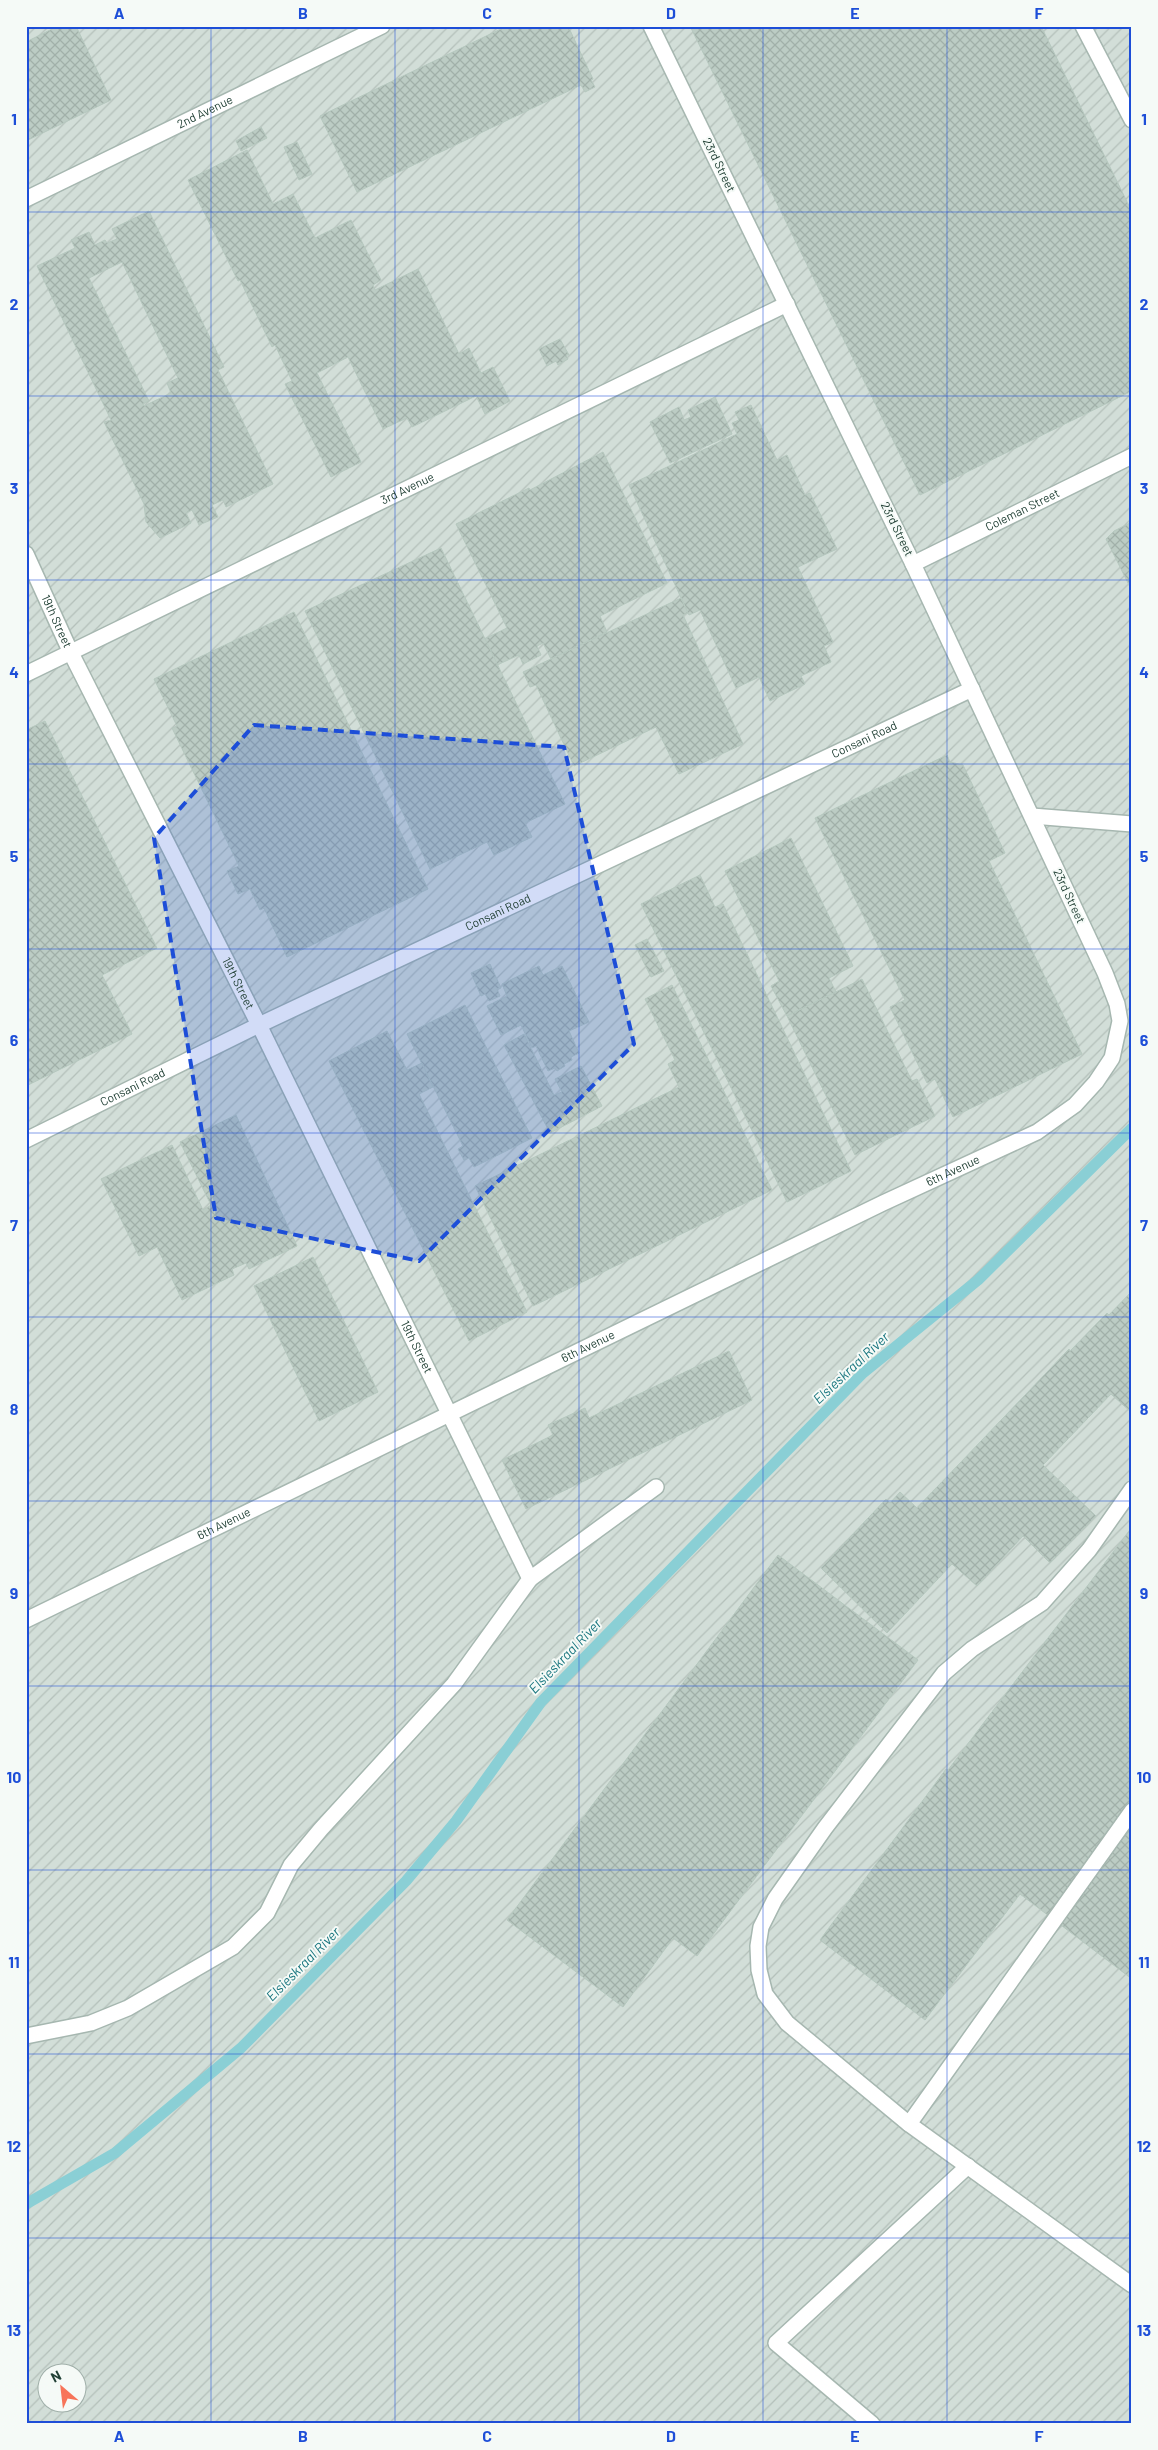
<svg xmlns="http://www.w3.org/2000/svg" width="1158" height="2450" viewBox="0 0 1158 2450" font-family="Barlow,sans-serif">
<style>
.industrial{fill:url(#industrial-furrows);fill-rule:evenodd}
.lines{fill:none;stroke-linecap:round;stroke-linejoin:round}
.stream{stroke:#8acfd5;stroke-width:11}
.building{fill:url(#building-cross-hatch);stroke:#b6c8bf;fill-rule:evenodd}
.service-casing{stroke:#a6b7b0;stroke-width:18}
.service{stroke:#fff;stroke-width:15}
.marked{fill:#1d4ed8;fill-opacity:0.2;stroke:#1d4ed8;stroke-width:4;stroke-dasharray:10 6;stroke-linejoin:round}
.grid{fill:none;stroke:#1d4ed8;stroke-width:1;stroke-opacity:0.55}
.labels{text-anchor:middle;stroke-width:4;stroke-linejoin:round;paint-order:stroke}
.street-label{font-size:12px;fill:#224136;stroke:#f5faf7}
.water-label{font-size:14px;font-style:italic;fill:#19767f;stroke:#f5faf7}
.neatline{fill:none;stroke:#1d4ed8;stroke-width:2}
.grid-label{font-size:16px;text-anchor:middle;font-weight:bold;fill:#1d4ed8}
</style>
<defs>
<pattern id="industrial-furrows" width="10" height="10" patternUnits="userSpaceOnUse" patternTransform="scale(1.25)"><rect width="10" height="10" fill="#d2ded8"/><path d="M-1 1l2-2M0 10L10 0M9 11l2-2" fill="none" stroke="#b4c0ba"/></pattern>
<pattern id="building-cross-hatch" width="8" height="8" patternUnits="userSpaceOnUse" patternTransform="scale(1.25)"><rect width="8" height="8" fill="#bcccc4"/><path d="M0 0l8 8M0 8l8-8" fill="none" stroke="#a1b0a9"/></pattern>
</defs>
<rect width="100%" height="100%" fill="#e4eee9"/>
<!-- industrial -->
<path class="industrial" d="M26 26H1132V2424H26ZM48 2372H78V2402H48Z"/>
<g class="lines">
<!-- stream -->
<polyline class="stream" points="26,2204 115,2153 241,2048 406,1881 456,1821 541,1702 863,1373 978,1280 1132,1128"/>
</g>
<!-- building -->
<g class="building">
<polygon points="58,26 76,26 111,100 26,141 26,42"/>
<polygon points="507,26 568,26 593,79 591,80 595,87 585,92 581,85 357,192 320,116"/>
<polygon points="690,26 1041,26 1132,212 1132,391 920,495"/>
<polygon points="261,127 267,138 241,151 236,141"/>
<polygon points="297,142 312,174 299,180 284,147"/>
<polygon points="247,150 273,204 293,194 315,238 351,220 381,280 373,285 375,290 418,269 459,354 469,348 481,373 493,367 510,401 485,414 476,396 412,427 407,418 383,429 348,357 317,373 361,462 331,477 285,384 292,381 275,345 272,347 240,280 238,281 188,180"/>
<path d="M149 211 224 367 218 370 273 484 226 507 223 500 212 505 218 517 199 525 192 510 186 513 191 523 160 538 146 522 144 504 104 422 111 420 37 266 75 248 71 240 89 232 95 245 105 240 107 243 117 239 112 229ZM122 262 178 378 167 383 171 393 144 406 143 404 149 401 89 278Z"/>
<polygon points="560,339 569,355 566,355 568,359 558,365 556,361 547,366 539,349"/>
<polygon points="715,397 732,434 670,463 650,422 679,407 684,420 691,417 688,410"/>
<polygon points="751,405 777,460 787,455 805,495 810,493 837,549 798,567 833,642 824,646 831,662 801,676 805,684 770,701 759,677 736,688 700,610 689,615 688,613 629,485 737,434 732,423 739,420 735,412"/>
<polygon points="603,452 667,583 600,616 607,632 551,659 543,643 537,646 541,655 523,664 519,655 497,665 484,639 507,628 456,524 529,488 530,490"/>
<polygon points="1132,522 1132,591 1106,539 1114,531"/>
<polygon points="441,548 565,804 525,823 532,837 494,855 487,842 430,869 305,611"/>
<polygon points="681,598 688,613 683,615 743,744 679,774 656,727 574,766 536,685 530,687 523,672"/>
<polygon points="294,612 428,889 287,957 264,908 260,910 250,889 238,894 227,871 239,866 172,728 177,726 154,679"/>
<polygon points="45,721 157,948 102,975 132,1034 26,1086 26,730"/>
<polygon points="947,755 950,762 963,765 1005,853 989,861 1082,1054 953,1117 935,1079 927,1083 890,1007 905,1000 815,818"/>
<polygon points="791,838 853,966 829,978 836,992 787,1016 771,986 779,981 725,871"/>
<polygon points="700,875 715,907 723,904 851,1171 787,1202 641,904"/>
<polygon points="647,939 664,971 651,977 635,945"/>
<polygon points="490,964 501,988 497,989 500,996 489,1001 485,994 481,996 471,973"/>
<polygon points="539,966 543,975 562,966 589,1022 569,1031 579,1053 571,1057 572,1060 564,1064 565,1066 557,1071 555,1068 548,1071 536,1046 532,1048 521,1025 501,1035 487,1006 507,996 502,984"/>
<polygon points="862,979 912,1081 917,1079 935,1116 855,1155 787,1016"/>
<polygon points="672,985 772,1190 533,1306 475,1186 679,1087 668,1064 675,1060 645,999"/>
<polygon points="465,1005 532,1138 474,1167 469,1158 464,1160 458,1149 463,1146 407,1034"/>
<polygon points="387,1031 407,1070 422,1063 433,1087 419,1094 527,1312 469,1341 329,1061"/>
<polygon points="524,1034 554,1095 562,1092 555,1079 581,1066 602,1106 550,1133 504,1045"/>
<polygon points="236,1115 297,1246 249,1269 246,1263 232,1269 234,1275 182,1300 157,1247 139,1256 101,1179 172,1145 203,1210 211,1205 180,1142"/>
<polygon points="313,1257 378,1392 319,1421 254,1286"/>
<polygon points="1132,1291 1132,1413 1111,1394 1043,1465 1096,1516 1050,1563 1023,1536 977,1586 952,1564 887,1633 821,1568 886,1499 890,1503 900,1492 917,1508 1069,1349 1070,1351 1107,1313 1109,1315"/>
<polygon points="729,1351 752,1400 526,1509 502,1460 553,1435 548,1425 585,1408 589,1418"/>
<polygon points="1132,1527 1132,1979 1020,1894 925,2020 820,1940 946,1769 948,1770"/>
<polygon points="778,1555 918,1660 697,1956 673,1938 623,2007 507,1920"/>
</g>
<g class="lines">
<!-- service casing -->
<g class="service-casing">
<g id="service">
<polyline points="1083,26 1132,120"/>
<path id="s1" d="M26 199 382 26"/>
<path id="s2" d="M26 554 71 653 259 1025 530 1579 454 1684 321 1829 291 1865 267 1913 233 1947 128 2008 91 2023 26 2036"/>
<path id="s3" d="M913 564 1132 456"/>
<path id="s4" d="M26 674 787 304"/>
<polyline points="1032,816 1132,824"/>
<path id="s5" d="M26 1140 259 1025 972 689"/>
<polyline points="1132,1489 1089,1550 1042,1603 972,1649 944,1673 825,1828 775,1899 761,1927 758,1946 759,1970 765,1994 787,2023 909,2124 1132,2285"/>
<polyline points="530,1579 656,1487"/>
<path id="s6" d="M26 1620 883 1203 1037 1132 1075 1105 1096 1082 1112 1058 1120 1021 1117 1004 1105 973 913 564 651 26"/>
<polyline points="909,2124 1132,1811"/>
<polyline points="872,2424 776,2343 968,2166"/>
</g>
</g>
<!-- service -->
<use href="#service" class="service"/>
</g>
<!-- marked area -->
<path class="marked" d="M254 725 564 747 634 1044 419 1261 216 1218 154 838Z"/>
<!-- grid -->
<path class="grid" d="M211 26V2424M395 26V2424M579 26V2424M763 26V2424M947 26V2424M26 212H1132M26 396H1132M26 580H1132M26 764H1132M26 949H1132M26 1133H1132M26 1317H1132M26 1501H1132M26 1686H1132M26 1870H1132M26 2054H1132M26 2238H1132"/>
<g class="labels">
<!-- street labels -->
<g class="street-label">
<text dy="4" stroke="none"><textPath href="#s1" startOffset="199">2nd Avenue</textPath></text>
<text transform="translate(719 165) rotate(64)" y="4">23rd Street</text>
<text dy="4" stroke="none"><textPath href="#s4" startOffset="424">3rd Avenue</textPath></text>
<text dy="4" stroke="none"><textPath href="#s3" startOffset="122">Coleman Street</textPath></text>
<text transform="translate(897 529) rotate(64)" y="4">23rd Street</text>
<text dy="4" stroke="none"><textPath href="#s2" startOffset="74">19th Street</textPath></text>
<text dy="4" stroke="none"><textPath href="#s5" startOffset="929">Consani Road</textPath></text>
<text transform="translate(1069 896) rotate(65)" y="4">23rd Street</text>
<text dy="4" stroke="none"><textPath href="#s5" startOffset="524">Consani Road</textPath></text>
<text dy="4" stroke="none"><textPath href="#s2" startOffset="479">19th Street</textPath></text>
<text dy="4" stroke="none"><textPath href="#s5" startOffset="119">Consani Road</textPath></text>
<text dy="4" stroke="none"><textPath href="#s6" startOffset="1030">6th Avenue</textPath></text>
<text dy="4" stroke="none"><textPath href="#s6" startOffset="625">6th Avenue</textPath></text>
<text dy="4" stroke="none"><textPath href="#s2" startOffset="884">19th Street</textPath></text>
<text dy="4" stroke="none"><textPath href="#s6" startOffset="220">6th Avenue</textPath></text>
</g>
<!-- water labels -->
<g class="water-label">
<text transform="translate(851 1368) rotate(-43)" y="5">Elsieskraal River</text>
<text transform="translate(565 1656) rotate(-46)" y="5">Elsieskraal River</text>
<text transform="translate(303 1964) rotate(-45)" y="5">Elsieskraal River</text>
</g>
</g>
<!-- border -->
<rect width="1158" height="2450" fill="none" stroke="#f5faf7" stroke-width="55"/>
<!-- north arrow -->
<g transform="translate(62 2388) rotate(332)"><circle r="24" fill="#f5faf7" stroke="#a1b0aa"/>
<path d="M0-4L9 19L0 12L-9 19Z" fill="#f77459"/>
<text y="-8" font-size="14" font-weight="bold" text-anchor="middle" fill="#224136">N</text>
</g>
<rect x="28" y="28" width="1102" height="2394" class="neatline"/>
<g class="grid-label">
<text x="119" y="19">A</text>
<text x="303" y="19">B</text>
<text x="487" y="19">C</text>
<text x="671" y="19">D</text>
<text x="855" y="19">E</text>
<text x="1039" y="19">F</text>
<text x="14" y="125">1</text>
<text x="1144" y="125">1</text>
<text x="14" y="310">2</text>
<text x="1144" y="310">2</text>
<text x="14" y="494">3</text>
<text x="1144" y="494">3</text>
<text x="14" y="678">4</text>
<text x="1144" y="678">4</text>
<text x="14" y="862">5</text>
<text x="1144" y="862">5</text>
<text x="14" y="1046">6</text>
<text x="1144" y="1046">6</text>
<text x="14" y="1231">7</text>
<text x="1144" y="1231">7</text>
<text x="14" y="1415">8</text>
<text x="1144" y="1415">8</text>
<text x="14" y="1599">9</text>
<text x="1144" y="1599">9</text>
<text x="14" y="1783">10</text>
<text x="1144" y="1783">10</text>
<text x="14" y="1968">11</text>
<text x="1144" y="1968">11</text>
<text x="14" y="2152">12</text>
<text x="1144" y="2152">12</text>
<text x="14" y="2336">13</text>
<text x="1144" y="2336">13</text>
<text x="119" y="2442">A</text>
<text x="303" y="2442">B</text>
<text x="487" y="2442">C</text>
<text x="671" y="2442">D</text>
<text x="855" y="2442">E</text>
<text x="1039" y="2442">F</text>
</g>
</svg>
